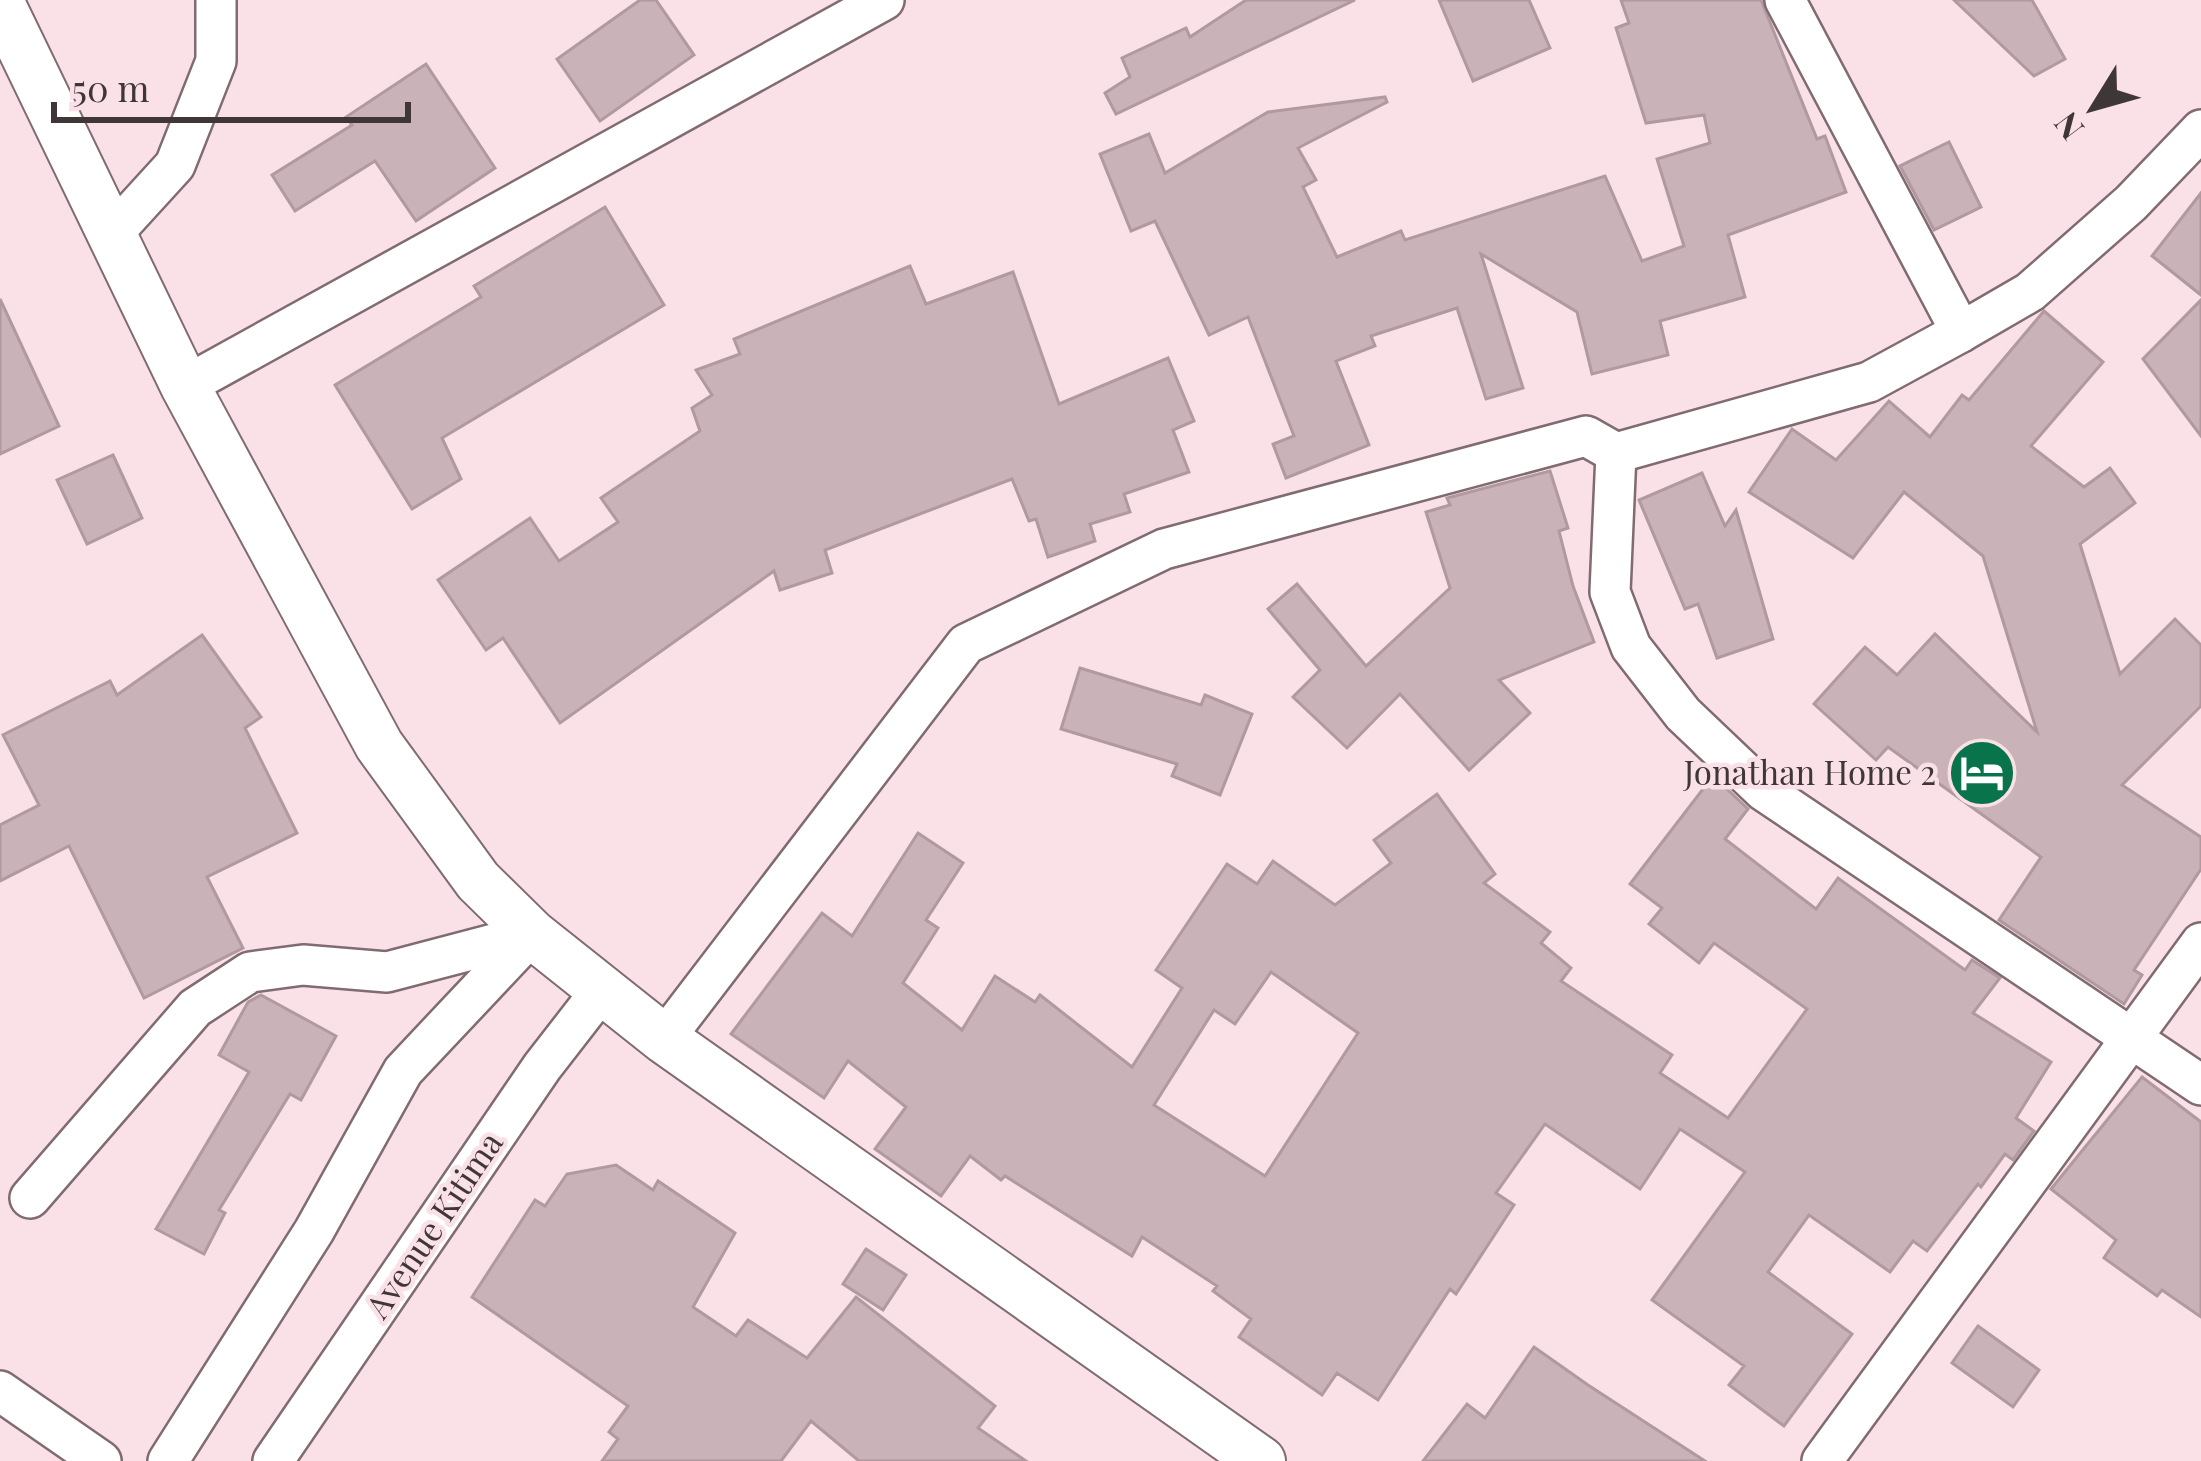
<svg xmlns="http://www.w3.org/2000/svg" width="2201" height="1461" viewBox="0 0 2201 1461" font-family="'Playfair Display',serif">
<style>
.building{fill:#c9b2b8;stroke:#b09aa0;stroke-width:3;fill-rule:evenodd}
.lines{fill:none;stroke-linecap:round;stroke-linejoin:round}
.minor-casing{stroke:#806b71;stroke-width:44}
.tertiary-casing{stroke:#806b71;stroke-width:52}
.minor{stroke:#fff;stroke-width:39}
.tertiary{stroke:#fff;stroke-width:48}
.labels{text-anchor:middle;stroke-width:9;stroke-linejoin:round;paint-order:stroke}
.poi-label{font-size:33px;fill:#3f3638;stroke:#f9e1e7;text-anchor:end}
.street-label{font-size:33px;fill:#3f3638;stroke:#f9e1e7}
</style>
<rect width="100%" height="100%" fill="#f9e1e7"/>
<!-- building -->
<g class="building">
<polygon points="640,0 656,0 694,55 600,121 557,59"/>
<polygon points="1246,0 1355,0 1116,114 1105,93 1130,77 1122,58 1186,28 1190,37"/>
<polygon points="1439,0 1529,0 1550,48 1473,81"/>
<polygon points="1621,0 1761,0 1817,139 1825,136 1846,192 1728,235 1745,297 1660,321 1668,355 1592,374 1577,312 1481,254 1523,388 1486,399 1457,308 1371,336 1375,346 1336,361 1369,445 1286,478 1273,444 1294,436 1248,317 1209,335 1155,221 1131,231 1100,154 1149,134 1165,173 1268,112 1385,97 1387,102 1298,148 1316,180 1303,187 1337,257 1401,231 1405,240 1605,176 1642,261 1684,246 1657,159 1710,143 1704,115 1646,123 1616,28 1629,23"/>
<polygon points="1954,0 2032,0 2065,59 2034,76"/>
<polygon points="426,64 495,168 416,221 375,161 295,211 272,175 352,125 346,117"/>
<polygon points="1949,142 1981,207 1934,230 1900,166"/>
<polygon points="2201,193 2201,295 2152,256"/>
<polygon points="605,207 664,305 442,438 461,479 412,509 335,385 481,297 474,286"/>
<polygon points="910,266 926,304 1013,272 1059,404 1168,358 1194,421 1173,430 1189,472 1124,494 1130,512 1090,524 1095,541 1048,557 1036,519 1029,521 1012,479 825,550 832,573 780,590 774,571 560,723 503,638 486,650 438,580 530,518 559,561 618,522 601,498 700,431 692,408 712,395 696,370 740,354 734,339"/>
<polygon points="0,299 59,426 0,454"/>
<polygon points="2201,300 2201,436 2143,359"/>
<polygon points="2044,311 2103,362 2031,446 2084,487 2110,468 2135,503 2080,544 2120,674 2175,619 2201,645 2201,706 2122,785 2201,837 2201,869 2134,970 2142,975 2124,1004 1999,920 2041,857 1888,747 1876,760 1814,704 1865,647 1897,675 1935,634 2037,732 1983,556 1904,492 1853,558 1749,492 1792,429 1836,460 1889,401 1930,437 1962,395 1969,400"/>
<polygon points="113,455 142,518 87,544 57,480"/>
<polygon points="1550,471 1568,528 1559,531 1573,586 1594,642 1499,680 1530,713 1469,770 1400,694 1347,748 1293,697 1320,670 1268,609 1297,584 1366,666 1450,588 1426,512 1450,505 1447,498"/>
<polygon points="1702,473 1725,526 1736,510 1773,639 1717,658 1698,604 1685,609 1639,500"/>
<polygon points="202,635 261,717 245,728 297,833 207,877 243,948 144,998 69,846 0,881 0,825 39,805 3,735 110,681 117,695"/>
<polygon points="1080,668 1201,705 1205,695 1252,714 1220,795 1172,776 1177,764 1061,729"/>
<path d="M1713 776 1748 809 1725 839 1816 909 1838 878 1965 970 1972 960 2000 978 1973 1013 2051 1062 2016 1118 2034 1131 2013 1160 2005 1154 1981 1187 1978 1184 1927 1251 1913 1241 1890 1272 1809 1215 1768 1272 1852 1334 1784 1426 1729 1385 1744 1366 1652 1300 1745 1172 1680 1129 1640 1189 1545 1124 1496 1193 1514 1205 1456 1294 1450 1289 1378 1400 1337 1373 1322 1395 1239 1337 1251 1319 1213 1291 1217 1286 1142 1237 1132 1256 1005 1176 1001 1180 970 1156 941 1196 875 1149 906 1107 848 1061 824 1098 731 1034 822 913 852 936 918 833 963 863 926 920 938 928 903 983 962 1030 995 976 1035 1002 1040 995 1132 1067 1182 988 1156 970 1227 864 1257 884 1273 861 1335 905 1391 863 1374 840 1437 794 1495 874 1484 883 1550 932 1541 943 1571 968 1561 981 1672 1055 1660 1073 1728 1118 1807 1009 1714 943 1699 963 1649 924 1662 908 1630 884ZM1271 972 1358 1033 1265 1176 1154 1105 1214 1010 1235 1024Z"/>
<polygon points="261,995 336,1036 301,1100 290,1094 219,1210 225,1213 204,1254 156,1229 249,1072 219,1055 248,1002"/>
<polygon points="2142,1077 2201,1122 2201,1317 2162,1290 2157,1296 2104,1258 2116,1240 2051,1189"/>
<polygon points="616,1165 653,1190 658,1181 735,1233 693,1307 736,1336 748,1320 807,1358 856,1297 995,1406 978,1428 1026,1461 859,1461 811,1421 781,1461 602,1461 618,1439 609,1432 628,1406 472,1297 535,1200 545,1206 567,1174"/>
<polygon points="866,1249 906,1275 883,1310 843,1284"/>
<polygon points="1978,1326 2039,1370 2013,1407 1952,1363"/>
<polygon points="1534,1347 1588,1385 1705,1461 1423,1461 1467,1404 1485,1418"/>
</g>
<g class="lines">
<!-- minor casing -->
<g class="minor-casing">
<g id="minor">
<polyline points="1785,0 1961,332"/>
<polyline points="112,234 175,165 216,61 216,0"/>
<polyline points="185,386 884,0"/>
<polyline points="1616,453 1610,592 1631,647 1683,714 1764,791 2201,1085"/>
<polyline points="664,1039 966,644 1164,549 1586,436 1616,453 1869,382 1961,332 2030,292 2131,203 2201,130"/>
<polyline points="30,1198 195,1008 250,972 303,965 387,972 532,934"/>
<polyline points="0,1391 101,1461"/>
<polyline points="168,1461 314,1231 403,1071 532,934"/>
<polyline points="273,1461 542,1067 601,991"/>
<polyline points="1822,1461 2201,943"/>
</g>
</g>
<!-- tertiary casing -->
<g class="tertiary-casing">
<polyline id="tertiary" points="0,3 185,386 379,745 478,881 532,934 664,1039 1261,1461"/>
</g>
<!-- minor -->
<use href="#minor" class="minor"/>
<!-- tertiary -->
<use href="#tertiary" class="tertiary"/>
</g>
<!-- icons -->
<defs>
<g id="hotel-disc" transform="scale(3.45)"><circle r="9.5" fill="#09744c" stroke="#f9e1e7"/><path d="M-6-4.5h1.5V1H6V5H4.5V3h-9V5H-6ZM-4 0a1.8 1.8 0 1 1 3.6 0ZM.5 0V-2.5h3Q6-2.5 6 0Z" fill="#fff"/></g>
</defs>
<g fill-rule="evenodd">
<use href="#hotel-disc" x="1982" y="773"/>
</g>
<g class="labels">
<!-- poi labels -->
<g class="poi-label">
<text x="1936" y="785">Jonathan Home 2</text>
</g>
<!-- street labels -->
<g class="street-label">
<text transform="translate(434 1225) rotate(-56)" y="12">Avenue Kitima</text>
</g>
</g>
<!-- north arrow -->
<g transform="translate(2093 108) rotate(233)" stroke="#f9e1e7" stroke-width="9" paint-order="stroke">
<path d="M0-9L21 45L0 30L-21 45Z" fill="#3f3638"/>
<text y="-18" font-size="33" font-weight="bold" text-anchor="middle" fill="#3f3638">N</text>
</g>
<!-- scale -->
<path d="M54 102v18h354v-18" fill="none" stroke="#3f3638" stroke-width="6"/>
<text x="72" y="102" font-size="36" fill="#3f3638" stroke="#f9e1e7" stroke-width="9" paint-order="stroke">50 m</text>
</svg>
